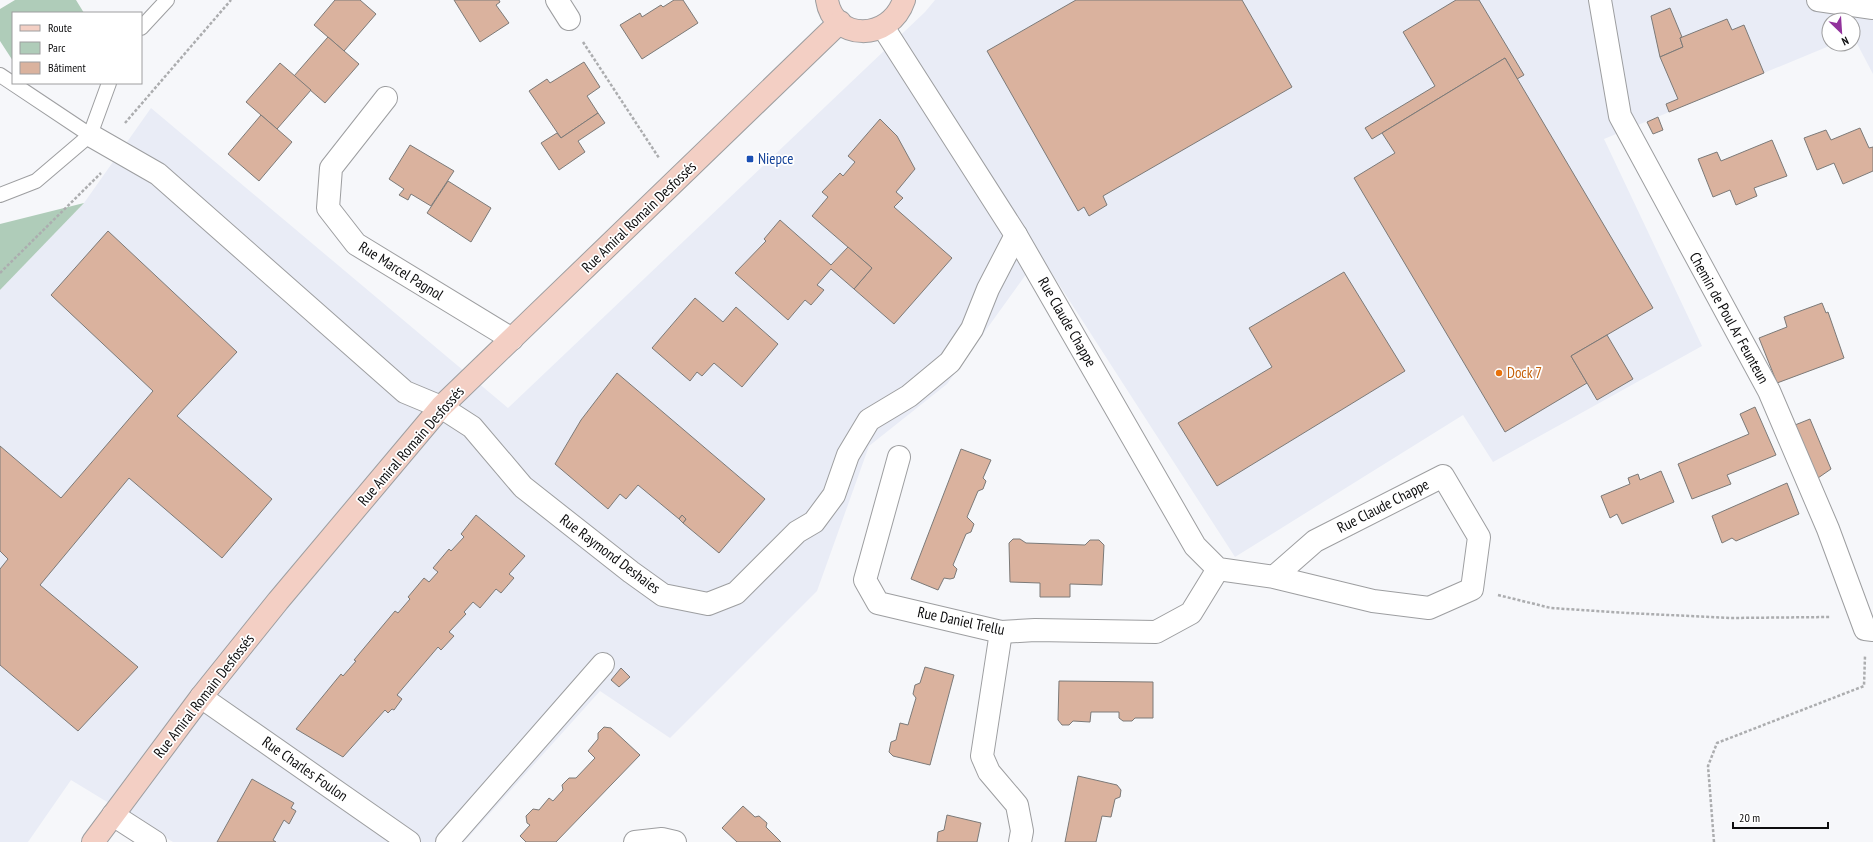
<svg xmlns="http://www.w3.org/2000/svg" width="1873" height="842" viewBox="0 0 1873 842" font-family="'PT Sans Narrow',sans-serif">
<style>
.built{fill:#e9ecf6}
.green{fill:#afccb9}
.building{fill:#dab29e;stroke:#7c7a78}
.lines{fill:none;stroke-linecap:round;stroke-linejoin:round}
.lane-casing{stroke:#9d9ea0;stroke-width:16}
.street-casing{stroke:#9d9ea0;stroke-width:24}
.secondary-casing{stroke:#9d9ea0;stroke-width:24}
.path{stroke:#acadaf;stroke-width:2.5;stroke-dasharray:3 2;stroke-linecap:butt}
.lane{stroke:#fff;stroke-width:14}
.street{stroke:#fff;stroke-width:22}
.secondary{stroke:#f3cfc4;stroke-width:22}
.transit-dot{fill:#1a4fb4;stroke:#fff;stroke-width:1.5}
.food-dot{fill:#e8710a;stroke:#fff;stroke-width:1.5}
.labels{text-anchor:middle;stroke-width:3.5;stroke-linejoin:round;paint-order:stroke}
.transit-label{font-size:15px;fill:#164399;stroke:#fff;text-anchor:start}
.street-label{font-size:15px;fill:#0d0d0e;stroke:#fff}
.food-label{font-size:15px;fill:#c56008;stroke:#fff;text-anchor:start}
</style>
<rect width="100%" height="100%" fill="#f6f7fa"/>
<!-- built -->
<polygon class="built" points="935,0 1873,0 1873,74 1853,36 1853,20 1829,20 1829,44 1834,44 1604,139 1702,346 1493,462 1463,415 1235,557 1040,255 947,384 869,446 817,591 670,738 600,691 464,842 173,842 71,780 28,842 0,842 0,290 84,203 151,108 508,408 925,12"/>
<!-- green -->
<g class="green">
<polygon points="15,0 76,0 84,13 13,13 13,61 0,41 0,9"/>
<polygon points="84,203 0,290 0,224"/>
</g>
<!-- building -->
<g class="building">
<polygon points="335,0 360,0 376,14 344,51 314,25"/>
<polygon points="454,0 499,0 500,2 496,5 509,23 480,42"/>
<polygon points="674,0 683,0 698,23 642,59 620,25 640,13 642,17 661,5 663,7"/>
<polygon points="1076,0 1242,0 1292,87 1103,196 1107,205 1089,216 1084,207 1078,211 987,51"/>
<polygon points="1456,0 1479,0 1524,75 1517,79 1505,58 1372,139 1365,128 1435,86 1403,32"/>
<polygon points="1670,8 1682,37 1680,38 1683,47 1660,57 1651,16"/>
<polygon points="1727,19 1732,30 1744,25 1764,73 1669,112 1666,104 1678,99 1660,57 1683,47 1680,38"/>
<polygon points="328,37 359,64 325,103 294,76"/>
<polygon points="1505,58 1653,308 1571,356 1587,383 1505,432 1354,178 1395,153 1382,133"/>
<polygon points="584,62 600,87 587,96 598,113 561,138 529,91 547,79 550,83"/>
<polygon points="280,63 311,90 277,129 246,102"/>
<polygon points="598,113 605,123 578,141 585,152 559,170 541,143 557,133 561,138"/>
<polygon points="261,115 292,142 259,181 228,154"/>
<polygon points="1658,117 1663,130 1653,134 1647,122"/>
<polygon points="880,119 897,136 915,169 896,192 903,198 894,207 952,258 894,324 854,289 872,268 812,216 828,197 822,192 840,173 843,176 855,162 848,156"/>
<polygon points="1860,128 1869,148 1873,147 1873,171 1843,184 1834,163 1817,170 1804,138 1826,130 1831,140"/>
<polygon points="1772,140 1787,176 1754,188 1757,196 1736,205 1730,190 1713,197 1698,159 1717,152 1721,161"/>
<polygon points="410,145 454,171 431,206 411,194 408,200 399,195 404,189 389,179"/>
<polygon points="448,181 491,208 471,242 427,213"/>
<polygon points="780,220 831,265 848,247 872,268 854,289 831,269 817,285 824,290 811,305 805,300 788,320 735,273 766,241 764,239"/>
<polygon points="108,231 237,352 177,416 272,499 222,558 129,478 40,585 138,667 78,731 0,665 0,569 8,559 0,551 0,446 61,498 153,391 51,295"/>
<polygon points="1344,272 1405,371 1217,486 1178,423 1272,367 1249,328"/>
<polygon points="695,298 723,322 736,307 778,344 742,387 714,363 702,376 697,372 690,381 652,348"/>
<polygon points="1822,303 1826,313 1828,312 1844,358 1777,383 1759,338 1787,327 1784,317"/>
<polygon points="1607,335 1633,379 1597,400 1571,356"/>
<polygon points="617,373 765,499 719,553 683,523 686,519 682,515 679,519 638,485 626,499 620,494 608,509 555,464 581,420"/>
<polygon points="1755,407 1776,455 1727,475 1731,484 1692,499 1678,464 1749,434 1740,414"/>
<polygon points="1810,419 1831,469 1818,478 1795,425"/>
<polygon points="961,449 991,460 983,478 986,481 983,489 978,491 967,517 974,524 971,532 966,534 953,565 957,569 954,578 950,579 944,578 938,590 911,579"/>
<polygon points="1661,471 1674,502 1622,524 1617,514 1610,518 1601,496 1630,484 1628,478 1638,474 1640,480"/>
<polygon points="1787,483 1799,514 1736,541 1732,538 1722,543 1712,516"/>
<polygon points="476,515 525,556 509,574 514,578 501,593 496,589 480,608 473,602 464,612 466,614 449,632 454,636 441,650 438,647 397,695 402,699 394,710 392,709 388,713 385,710 343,757 296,729 341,674 343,676 356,661 354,660 395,611 398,613 410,599 408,597 424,578 429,582 438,572 433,568 449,549 451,551 464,537 461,534"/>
<polygon points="682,515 686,519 683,523 679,519"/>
<polygon points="1013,539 1020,539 1026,543 1085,545 1090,540 1099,540 1104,545 1102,585 1070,584 1070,597 1040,597 1040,583 1010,582 1009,543"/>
<polygon points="925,667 954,675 930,765 893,756 889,752 891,742 896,740 900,723 908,725 916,698 913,694 915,685 920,683"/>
<polygon points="621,668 630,677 619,687 611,680"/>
<polygon points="1059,681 1153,682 1153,718 1135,718 1132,721 1123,721 1119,718 1119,712 1091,712 1090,722 1073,721 1069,725 1062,725 1058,720"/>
<polygon points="604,727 611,728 640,755 556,842 526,842 520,836 530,825 527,823 526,816 533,809 539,810 549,798 553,801 563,790 562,785 569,778 576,778 595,758 588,751 598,739 598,733"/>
<polygon points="1078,776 1117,785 1121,790 1120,797 1115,799 1111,817 1102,816 1096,842 1065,842"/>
<polygon points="252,779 294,803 291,808 296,811 289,824 284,820 273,840 276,842 217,842"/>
<polygon points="743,806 755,817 759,816 767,823 766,827 781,842 737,842 722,828"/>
<polygon points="947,815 981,823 977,842 937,842 938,832 944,830"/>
</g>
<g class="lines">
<!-- lane casing -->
<g class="lane-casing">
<g id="lane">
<polyline points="141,28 167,0"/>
<polyline points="0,75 90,135"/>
<polyline points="0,195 36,181 90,135 109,83"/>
</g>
</g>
<!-- street casing -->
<g class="street-casing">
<g id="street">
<polyline points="557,0 569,19"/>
<polyline points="1600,0 1620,116 1769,391 1828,529 1865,629 1873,630"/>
<polyline points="1818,0 1873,8"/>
<polyline points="883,27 1016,235 1195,546 1218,569 1274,577 1373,601 1429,608 1472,589 1479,537 1443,476 1315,541 1274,577"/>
<polyline points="386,98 331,168 328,208 356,244 512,339"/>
<polyline points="90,135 158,174 405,392 441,407 472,427 523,487 631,572 663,595 708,604 736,593 797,532 814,522 834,495 848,455 869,420 909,396 950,362 972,329 988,289 1016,235"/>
<polyline points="899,457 865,580 878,603 1001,632 1035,630 1156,632 1191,613 1218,569"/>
<polyline points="1001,632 982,756 989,772 1017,805 1022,831 1020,842"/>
<polyline points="201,697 409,842"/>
<polyline points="113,815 155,842"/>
<polyline points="447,842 603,664"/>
<polyline points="635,842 662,839 675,842"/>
</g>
</g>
<!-- secondary casing -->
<g class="secondary-casing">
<g id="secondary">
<path d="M827 0C833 41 890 42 904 0"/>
<polyline points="93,842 201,697 278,601 441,407 840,22"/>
</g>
</g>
<!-- path -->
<g class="path">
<polyline points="583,42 659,158"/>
<polyline points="125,123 231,0"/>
<polyline points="0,273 101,173"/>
<polyline points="1498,595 1551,608 1627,613 1731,618 1831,617"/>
<polyline points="1714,842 1708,766 1717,743 1864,686 1865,656"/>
</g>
<!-- lane -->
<use href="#lane" class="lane"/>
<!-- street -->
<use href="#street" class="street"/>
<!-- secondary -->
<use href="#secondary" class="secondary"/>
</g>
<!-- markers -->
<rect class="transit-dot" x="746" y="155" width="8" height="8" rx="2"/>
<circle class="food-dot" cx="1499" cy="373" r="4"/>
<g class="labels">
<!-- transit labels -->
<g class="transit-label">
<text x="758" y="164">Niepce</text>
</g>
<!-- street labels -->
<g class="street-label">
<text transform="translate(639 217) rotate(-44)" y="5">Rue Amiral Romain Desfossés</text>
<text transform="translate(401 271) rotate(32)" y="5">Rue Marcel Pagnol</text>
<text transform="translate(1729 318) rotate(61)" y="5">Chemin de Poul Ar Feunteun</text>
<text transform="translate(1067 322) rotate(60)" y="5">Rue Claude Chappe</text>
<text transform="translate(411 446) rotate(-49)" y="5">Rue Amiral Romain Desfossés</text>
<text transform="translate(1383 506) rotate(-27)" y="5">Rue Claude Chappe</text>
<text transform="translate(610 554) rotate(37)" y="5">Rue Raymond Deshaies</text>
<text transform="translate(961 621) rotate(12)" y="5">Rue Daniel Trellu</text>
<text transform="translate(204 696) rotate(-52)" y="5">Rue Amiral Romain Desfossés</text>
<text transform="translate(305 769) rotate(35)" y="5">Rue Charles Foulon</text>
</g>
<!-- food labels -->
<g class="food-label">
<text x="1507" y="378">Dock 7</text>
</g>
</g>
<!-- legend -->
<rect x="12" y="12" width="130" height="72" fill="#ffffff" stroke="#9e9e9f"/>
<rect x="20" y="25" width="20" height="6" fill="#f3cfc4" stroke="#9e9e9f"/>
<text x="48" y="32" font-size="12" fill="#0d0d0e">Route</text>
<rect x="20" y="42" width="20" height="12" fill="#afccb9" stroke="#9e9e9f"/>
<text x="48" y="52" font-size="12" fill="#0d0d0e">Parc</text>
<rect x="20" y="62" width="20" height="12" fill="#dab29e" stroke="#9e9e9f"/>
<text x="48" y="72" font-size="12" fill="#0d0d0e">Bâtiment</text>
<!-- north arrow -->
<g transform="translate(1841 32) rotate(155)"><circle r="19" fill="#ffffff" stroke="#9e9e9f"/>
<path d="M0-3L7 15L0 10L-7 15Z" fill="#92339c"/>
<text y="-6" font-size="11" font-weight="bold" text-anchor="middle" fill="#0d0d0e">N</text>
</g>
<!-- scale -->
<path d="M1733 822v6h95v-6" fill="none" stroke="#0d0d0e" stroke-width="2"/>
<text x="1739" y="822" font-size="12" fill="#0d0d0e" stroke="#ffffff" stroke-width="3" paint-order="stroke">20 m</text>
</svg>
